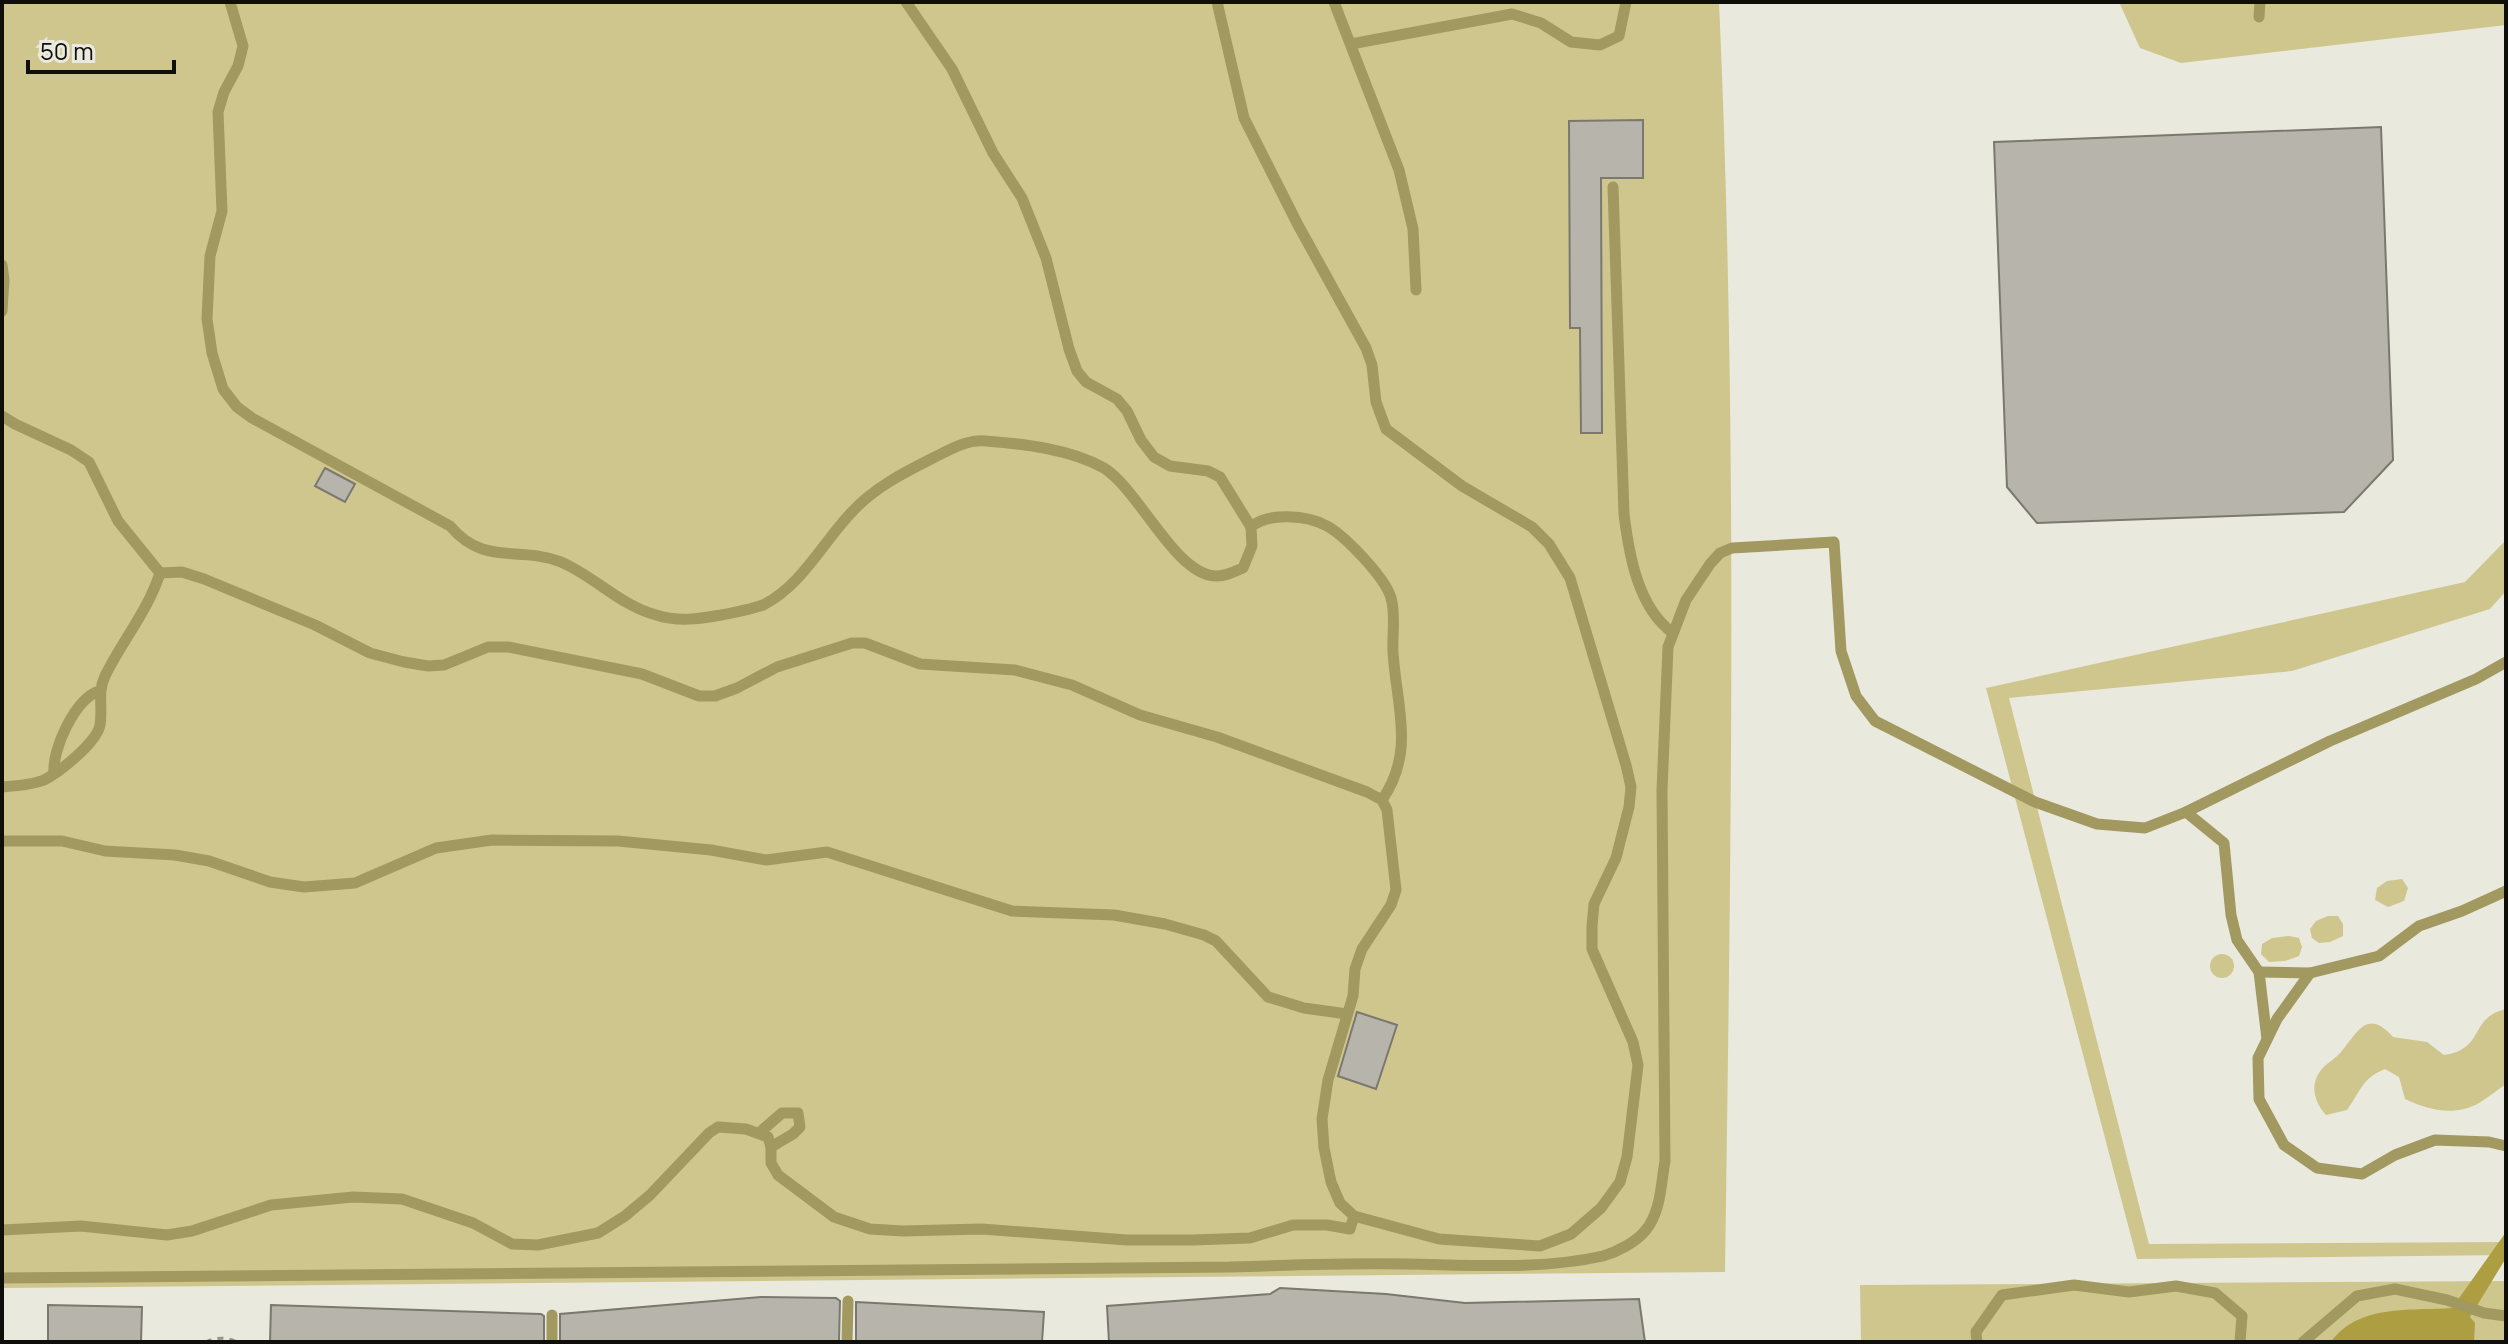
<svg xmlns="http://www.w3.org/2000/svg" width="2508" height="1344" viewBox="0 0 2508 1344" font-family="Manrope,sans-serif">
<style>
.green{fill:#cfc68e}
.water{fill:#ad9e42}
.building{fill:#b7b5ab;stroke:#7a786f;stroke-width:2}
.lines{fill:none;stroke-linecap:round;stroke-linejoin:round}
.path{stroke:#95958d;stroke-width:3;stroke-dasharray:6 6;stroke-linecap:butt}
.lane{stroke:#a29960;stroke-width:11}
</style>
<rect width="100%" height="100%" fill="#eae9de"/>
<!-- green -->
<g class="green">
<path d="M2 2H1719C1738 425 1731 849 1725 1272L2 1288Z"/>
<polygon points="2119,2 2506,2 2506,25 2181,63 2140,48"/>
<polygon points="2506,540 2506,591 2490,609 2292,671 2009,698 2149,1244 2506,1242 2506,1255 2137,1259 1986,688 2465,582"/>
<polygon points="2402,879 2408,888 2404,901 2388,907 2375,900 2377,888 2387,881"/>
<polygon points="2328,916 2338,916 2343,924 2343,936 2330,942 2319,943 2312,938 2310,929 2316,921"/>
<polygon points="2289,936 2299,938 2302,947 2299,956 2285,961 2269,962 2261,954 2262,944 2272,938"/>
<circle cx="2222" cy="966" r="12"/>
<path d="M2506 1009V1084C2497 1090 2489 1097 2479 1103 2454 1117 2429 1110 2405 1099L2399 1077 2385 1069C2361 1079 2361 1091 2347 1110L2326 1115C2314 1102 2309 1084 2322 1069 2327 1063 2335 1059 2341 1052 2358 1032 2367 1008 2393 1037L2427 1042 2444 1055C2486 1049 2468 1018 2506 1009Z"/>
<polygon points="2506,1281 2506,1342 1861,1342 1860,1285"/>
</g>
<!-- water -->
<path class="water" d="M2506 1232V1258L2470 1317 2475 1323 2474 1342H2331C2358 1304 2410 1311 2452 1308Z"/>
<!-- building -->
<g class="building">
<polygon points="1643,120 1643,178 1601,178 1602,433 1581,433 1580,328 1570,328 1569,121"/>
<polygon points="2381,127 2393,460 2344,512 2037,523 2007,487 1994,142"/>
<polygon points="325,468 355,484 345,502 315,486"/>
<polygon points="1357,1012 1397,1025 1376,1089 1338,1076"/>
<polygon points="1280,1288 1386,1294 1465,1303 1639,1299 1645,1342 1109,1342 1107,1306 1270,1294"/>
<polygon points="761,1297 836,1298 840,1301 839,1342 560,1342 560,1314"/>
<polygon points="856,1302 1044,1312 1042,1342 856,1342"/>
<polygon points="48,1305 142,1307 141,1342 48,1342"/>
<polygon points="271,1305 541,1314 544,1316 544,1342 270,1342"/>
</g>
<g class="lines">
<!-- path -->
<path class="path" d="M206 1342C215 1337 228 1337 237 1342"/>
<!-- lane -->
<g class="lane">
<path d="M230 2 243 46 238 66 224 92 218 112 222 211 210 256 207 319 212 353 223 389 237 407 252 418 450 526C485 567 517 545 561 562 594 576 621 606 656 615 678 622 699 619 721 615 735 612 750 610 763 605 801 586 822 544 850 514 873 488 905 472 935 457 951 449 968 439 986 441 1024 444 1070 449 1104 468 1139 490 1175 574 1215 576 1224 577 1234 572 1243 568L1252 546 1251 527C1268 512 1307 515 1327 526 1345 536 1385 577 1391 598 1396 614 1392 635 1393 652 1396 705 1416 751 1382 800"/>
<polyline points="906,2 952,69 993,153 1022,198 1046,258 1069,349 1077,371 1086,382 1117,399 1127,411 1141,440 1154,457 1170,466 1208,471 1220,477 1251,527"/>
<polyline points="1334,2 1399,170 1413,229 1416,290"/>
<polyline points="2259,17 2260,2"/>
<polyline points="1351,44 1512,14 1541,23 1571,42 1600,45 1619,36 1626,2"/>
<path d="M1613 187 1624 514C1629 555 1638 608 1673 633"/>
<polyline points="2,265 4,280 2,311"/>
<path d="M2 416 15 424 71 450 89 462 118 521 160 573C148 611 122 641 105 676 97 693 103 707 100 725 97 742 60 772 44 780 32 785 15 786 2 787"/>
<polyline points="160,573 182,572 204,579 315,625 370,653 404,662 428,666 444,665 488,647 508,647 642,674 699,696 715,696 737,688 777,667 852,643 865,643 920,664 1015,670 1072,685 1140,715 1217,737 1367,792 1382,800 1387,810 1396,890 1391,905 1362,949 1355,969 1353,996 1328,1080 1322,1119 1324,1148 1331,1182 1340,1203 1354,1216 1439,1239 1540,1246 1571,1234 1601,1208 1620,1182 1627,1157 1638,1065 1633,1042 1592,949 1592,926 1594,904 1616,858 1629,807 1631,787 1626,765 1570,578 1549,544 1532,527 1462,486 1386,429 1376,402 1372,365 1366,348 1298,225 1244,118 1217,2"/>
<path d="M54 773C52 749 75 699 99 691"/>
<polyline points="2186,812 2330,741 2476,679 2506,662"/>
<polyline points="2,841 62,841 105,851 175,855 209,861 270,882 304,887 355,883 436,848 492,840 618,841 711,850 766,860 827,852 1012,911 1114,915 1165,924 1204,935 1216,941 1268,997 1304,1008 1347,1014"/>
<polyline points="2506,891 2462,911 2419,926 2379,956 2310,973 2277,1019 2258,1058 2259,1099 2284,1145 2317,1168 2362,1174 2395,1155 2435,1140 2489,1142 2506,1146"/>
<polyline points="2259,972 2310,973"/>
<polyline points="759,1133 782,1113 798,1113 800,1127 793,1134 771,1147"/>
<polyline points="2,1230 81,1226 167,1235 192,1231 271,1205 353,1197 402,1199 473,1223 512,1244 538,1245 598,1233 625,1216 650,1195 709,1133 718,1127 746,1129 768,1137 771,1147 771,1163 778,1175 834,1217 870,1229 903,1231 982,1229 1127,1240 1193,1240 1250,1238 1293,1225 1327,1225 1350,1229 1354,1216"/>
<path d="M2 1278 1229 1267C1288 1265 1348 1263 1407 1264 1471 1265 1541 1270 1603 1256 1617 1252 1636 1242 1645 1231 1661 1213 1661 1183 1665 1161L1662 790 1668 647 1686 600 1710 564 1720 553 1732 548 1834 542 1841 651 1856 696 1875 721 2035 802 2097 824 2145 828 2186 812 2224 843 2231 915 2237 940 2259 972 2267 1039"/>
<polyline points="552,1342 552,1315"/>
<polyline points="847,1342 848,1301"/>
<polyline points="1977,1342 1976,1332 2002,1295 2074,1285 2129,1292 2176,1286 2215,1293 2242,1316 2240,1342"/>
<polyline points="2303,1342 2357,1296 2395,1289 2447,1300 2484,1313 2506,1316"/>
</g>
</g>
<!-- border -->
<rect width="2508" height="1344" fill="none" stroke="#0e0e0a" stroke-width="8"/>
<!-- scale -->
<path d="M28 60v12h146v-12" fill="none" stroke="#0e0e0a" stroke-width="4"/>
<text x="40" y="60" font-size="24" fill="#0e0e0a" stroke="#eae9de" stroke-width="6" paint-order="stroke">50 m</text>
</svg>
